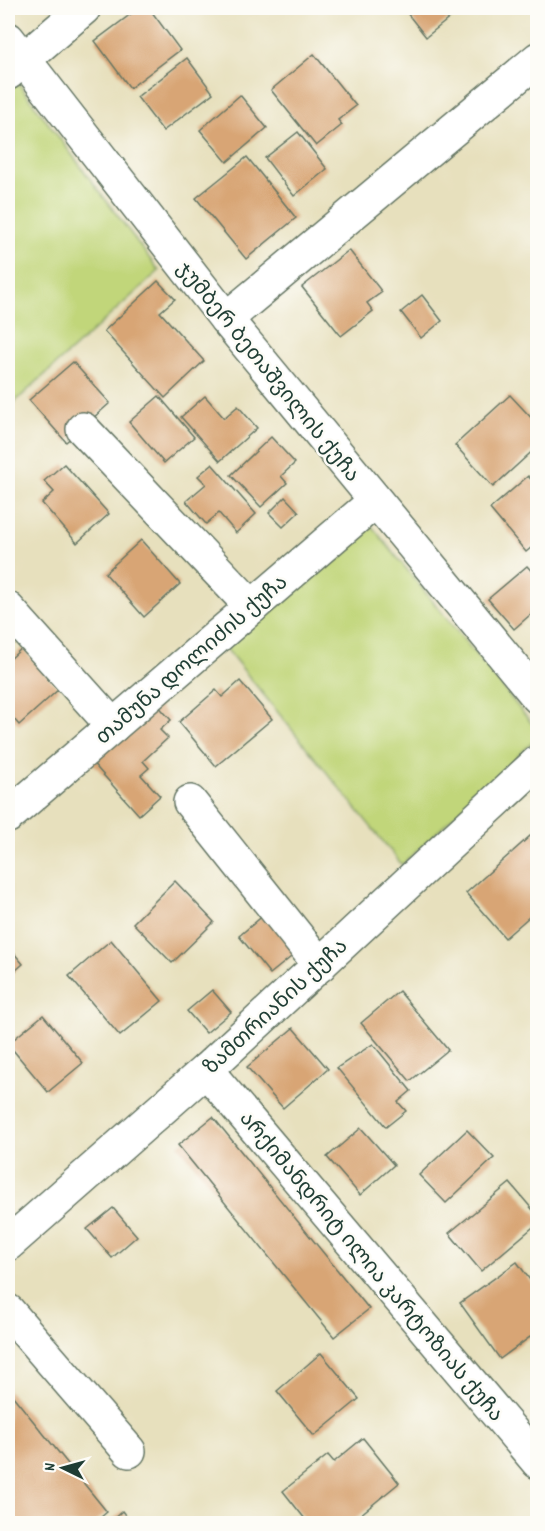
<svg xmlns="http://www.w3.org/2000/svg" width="545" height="1531" viewBox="0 0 545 1531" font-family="Dekko,'Noto Sans Georgian',sans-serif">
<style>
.green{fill:#c1d67a;stroke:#708a57;stroke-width:1.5}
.building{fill:#d8a575}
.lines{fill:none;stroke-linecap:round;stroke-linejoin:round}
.minor-casing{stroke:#657664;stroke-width:36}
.minor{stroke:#fff;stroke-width:33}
.labels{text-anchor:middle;stroke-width:5;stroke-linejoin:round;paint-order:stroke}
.street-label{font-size:21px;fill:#1f3d34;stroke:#fdfcf7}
</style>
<rect width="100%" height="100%" fill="#fdfcf7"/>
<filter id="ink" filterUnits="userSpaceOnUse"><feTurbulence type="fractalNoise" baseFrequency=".0167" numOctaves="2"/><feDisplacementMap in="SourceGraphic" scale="12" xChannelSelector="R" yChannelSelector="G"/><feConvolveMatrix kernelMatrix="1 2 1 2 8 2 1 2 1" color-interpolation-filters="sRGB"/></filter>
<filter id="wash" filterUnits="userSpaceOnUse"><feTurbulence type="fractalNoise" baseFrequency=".008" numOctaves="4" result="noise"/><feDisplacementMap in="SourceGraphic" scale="24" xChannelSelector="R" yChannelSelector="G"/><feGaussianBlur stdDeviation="1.35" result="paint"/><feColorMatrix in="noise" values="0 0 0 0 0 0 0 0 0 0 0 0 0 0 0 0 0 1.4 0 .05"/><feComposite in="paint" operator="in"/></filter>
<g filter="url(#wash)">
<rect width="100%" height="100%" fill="#e7e0bd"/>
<!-- green -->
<g class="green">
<polygon points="16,80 159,271 8,408 8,88"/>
<polygon points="370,524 537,730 537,738 402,865 224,646"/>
</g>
<g id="blocks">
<!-- building -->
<g class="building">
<polygon points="139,8 149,8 180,50 130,88 95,41"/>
<polygon points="403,8 460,8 461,9 426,37"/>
<polygon points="314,54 356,106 338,120 342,125 316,146 271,90"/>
<polygon points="187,58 213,93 163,131 137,97"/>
<polygon points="240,95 267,128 227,162 200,130"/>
<polygon points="298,132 327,169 294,196 265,158"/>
<polygon points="247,157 296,218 246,259 196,198"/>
<polygon points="349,250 382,292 367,303 373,311 341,336 302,287"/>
<polygon points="158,281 175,299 160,312 204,361 165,398 104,331"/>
<polygon points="422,295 442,321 421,338 401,312"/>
<polygon points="73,362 110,403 66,442 29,400"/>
<polygon points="510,395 538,425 538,446 493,487 455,445"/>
<polygon points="159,396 194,437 164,463 129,422"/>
<polygon points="205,396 224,418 238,406 257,428 220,461 181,417"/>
<polygon points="271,437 295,463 281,476 287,483 261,507 231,475"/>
<polygon points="64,464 109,514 77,543 42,503 54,492 44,481"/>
<polygon points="212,464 256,514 236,533 219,513 206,524 186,501 206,484 198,476"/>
<polygon points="528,476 538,487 538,542 526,552 490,509"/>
<polygon points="285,497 299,512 283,527 269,513"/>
<polygon points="141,540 180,584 144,617 105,573"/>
<polygon points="527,566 538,578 538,608 514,629 488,599"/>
<polygon points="22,648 59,689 19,725 8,712 8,661"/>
<polygon points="240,681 272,719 216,766 179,722 216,690 222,697"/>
<polygon points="155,702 171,720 160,730 168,738 143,761 149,768 141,775 160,796 139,815 90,760"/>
<polygon points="538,829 538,909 505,938 466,893"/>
<polygon points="175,881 214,922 172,963 133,923"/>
<polygon points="265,914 296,953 270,974 239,936"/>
<polygon points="111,940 162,1001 120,1036 69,976"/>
<polygon points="8,946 23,964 8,977"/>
<polygon points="212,990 231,1012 206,1033 187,1011"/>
<polygon points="399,991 448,1050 410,1081 361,1023"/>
<polygon points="43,1015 83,1063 48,1092 8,1044"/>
<polygon points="293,1028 328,1069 283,1108 247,1067"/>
<polygon points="373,1044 411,1091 398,1102 406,1111 386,1127 337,1068"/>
<polygon points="213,1117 369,1309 334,1337 178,1145"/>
<polygon points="361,1128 394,1165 360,1195 327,1157"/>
<polygon points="467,1130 494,1158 446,1203 419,1175"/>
<polygon points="510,1183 538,1216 538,1223 481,1271 449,1233"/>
<polygon points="113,1208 137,1236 112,1258 87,1229"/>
<polygon points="517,1262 538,1291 538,1331 500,1359 460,1303"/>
<polygon points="321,1353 359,1399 314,1436 277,1391"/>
<polygon points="8,1390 107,1512 93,1524 15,1524 8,1515"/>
<polygon points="363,1438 399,1483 349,1524 309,1524 283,1491 328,1455 334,1462"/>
<polygon points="122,1511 132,1524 108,1524"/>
</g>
</g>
</g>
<g filter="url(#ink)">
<use href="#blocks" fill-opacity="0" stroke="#657664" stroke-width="1.5"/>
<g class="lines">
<!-- minor casing -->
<g class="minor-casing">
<g id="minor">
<polyline points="8,39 226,319 538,697"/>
<polyline points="8,73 84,8"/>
<polyline points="226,319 538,59"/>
<polyline points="83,429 252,607"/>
<polyline points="8,609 113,726"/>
<polyline points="190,802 320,965"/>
<polyline points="8,816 374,502"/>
<polyline points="206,1070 538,1462"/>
<polyline points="8,1244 206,1070 538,762"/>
<polyline points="8,1311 129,1451"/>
</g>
</g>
<!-- minor -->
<use href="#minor" class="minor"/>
</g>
</g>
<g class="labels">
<!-- street labels -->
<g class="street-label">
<text transform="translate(269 371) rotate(51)" y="7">ჯუმბერ ბეთაშვილის ქუჩა</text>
<text transform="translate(191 659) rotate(-41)" y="7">თამუნა დოლიძის ქუჩა</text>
<text transform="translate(275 1006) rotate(-43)" y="7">ზამთრიანის ქუჩა</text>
<text transform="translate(372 1266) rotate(50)" y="7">არქიმანდრიტ ილია კარტოზიას ქუჩა</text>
</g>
</g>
<!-- margin -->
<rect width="545" height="1531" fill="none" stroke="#fdfcf7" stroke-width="30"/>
<!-- north arrow -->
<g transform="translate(63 1468) rotate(275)" stroke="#fdfcf7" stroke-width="4.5" paint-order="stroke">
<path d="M0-4.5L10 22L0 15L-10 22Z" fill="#1f3d34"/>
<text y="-9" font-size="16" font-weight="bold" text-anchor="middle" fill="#1f3d34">N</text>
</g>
</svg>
